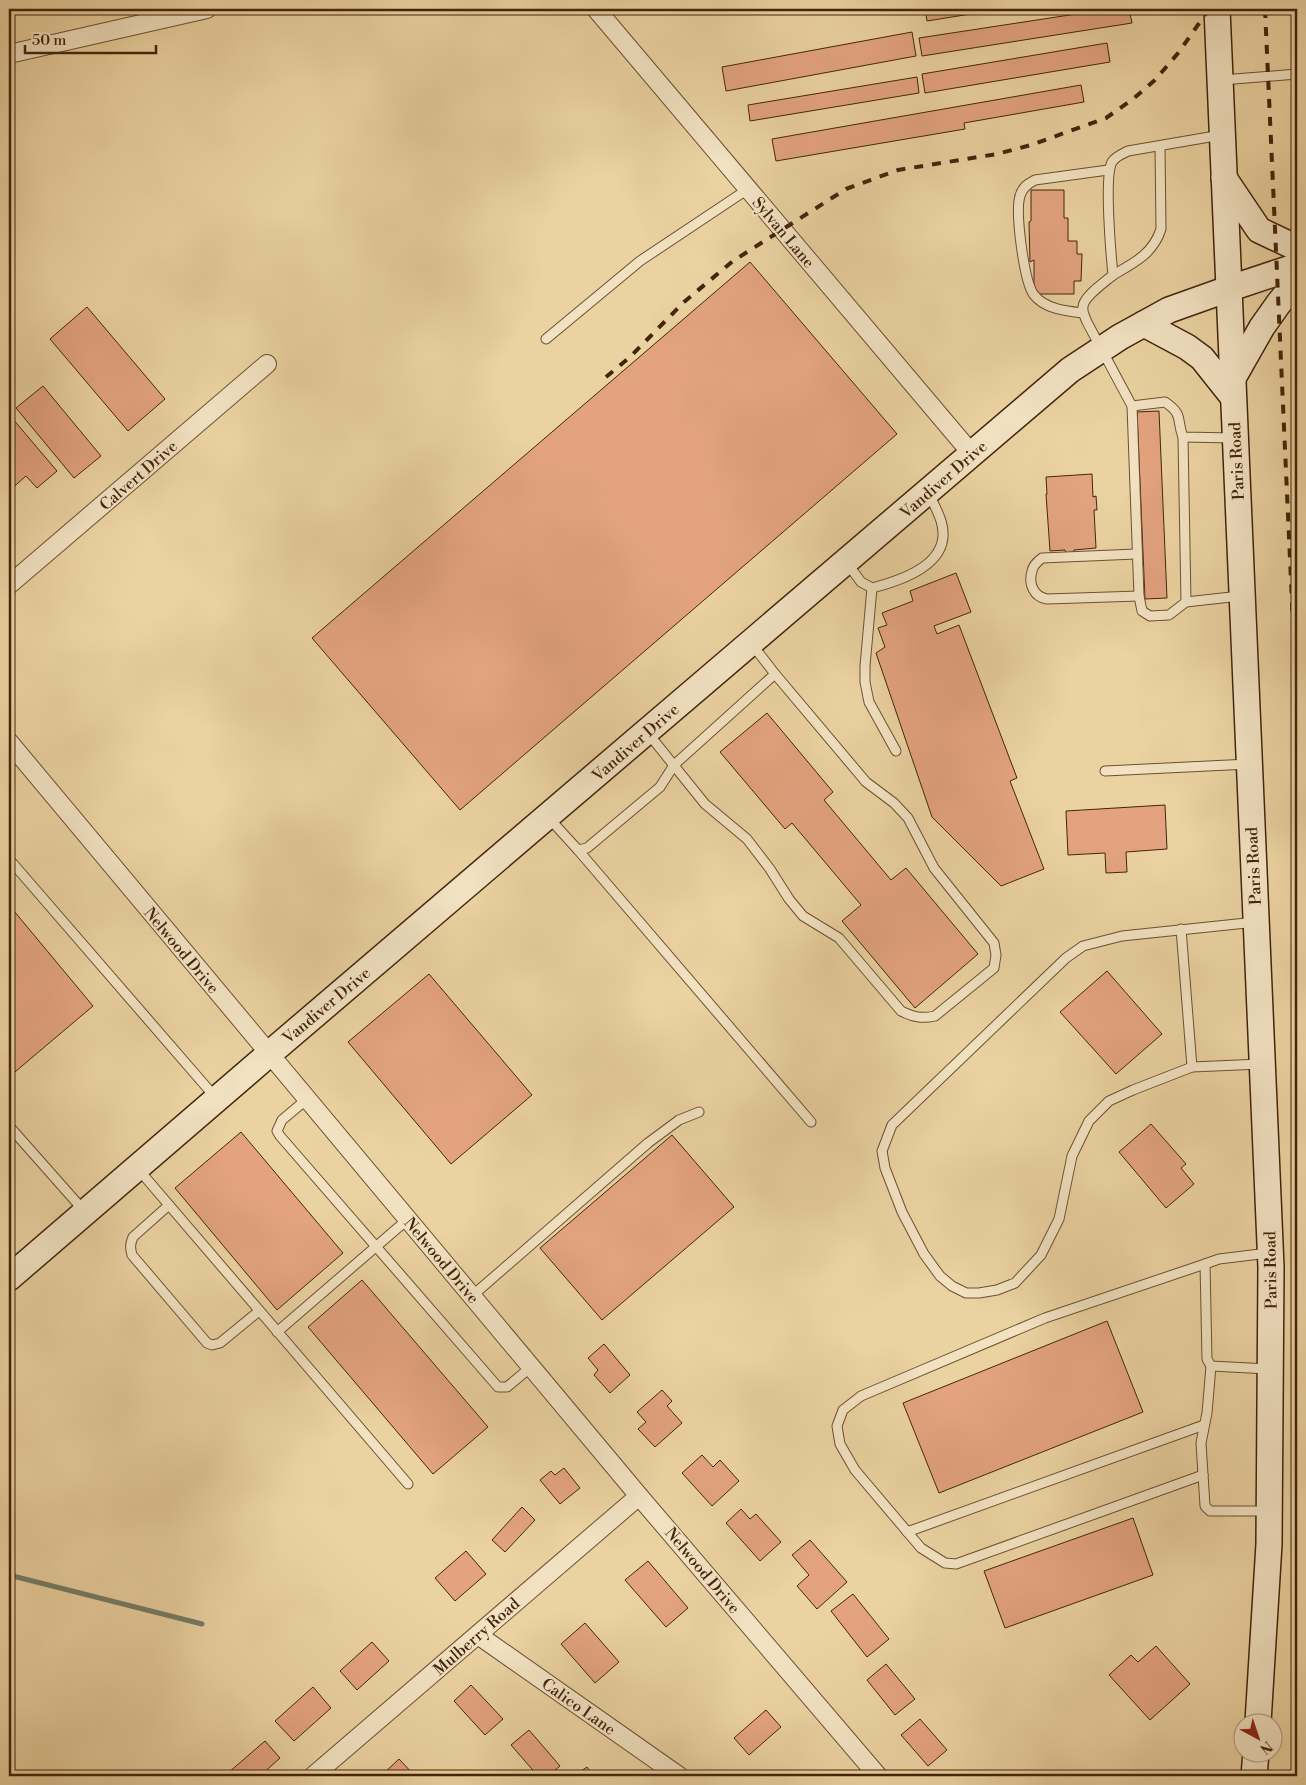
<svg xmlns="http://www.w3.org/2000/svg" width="1306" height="1785" viewBox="0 0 1306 1785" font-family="'Libre Bodoni',serif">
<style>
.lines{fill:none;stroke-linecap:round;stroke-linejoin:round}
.stream{stroke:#767d67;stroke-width:5}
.building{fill:#e3a37f;stroke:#43250c}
.service-casing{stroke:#6d5031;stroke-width:11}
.minor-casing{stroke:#6d5031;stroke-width:20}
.secondary-casing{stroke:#43250c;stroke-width:28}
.service{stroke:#f2e2c2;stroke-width:9}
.minor{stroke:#f2e2c2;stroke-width:18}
.secondary{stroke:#f2e2c2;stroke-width:25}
.rail{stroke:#43250c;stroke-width:4;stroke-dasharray:9 9;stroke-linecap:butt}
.labels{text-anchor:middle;stroke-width:4;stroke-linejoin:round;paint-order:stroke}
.street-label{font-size:16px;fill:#43250c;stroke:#f2e2c2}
</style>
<rect width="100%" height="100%" fill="#ebd2a1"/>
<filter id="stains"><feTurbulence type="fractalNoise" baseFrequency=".004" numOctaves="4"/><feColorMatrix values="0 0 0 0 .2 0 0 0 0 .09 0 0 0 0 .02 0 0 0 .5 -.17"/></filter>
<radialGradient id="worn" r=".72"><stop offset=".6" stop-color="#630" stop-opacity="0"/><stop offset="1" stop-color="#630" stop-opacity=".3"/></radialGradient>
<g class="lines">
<!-- stream -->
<polyline class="stream" points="9,1575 202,1624"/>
</g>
<!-- building -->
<g class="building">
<polygon points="925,9 1002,9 927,21"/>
<polygon points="1109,9 1129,9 1132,23 922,56 919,38"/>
<polygon points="912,32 916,56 726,91 722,67"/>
<polygon points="1107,43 1110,62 925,93 922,74"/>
<polygon points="917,77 919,93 750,121 748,105"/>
<polygon points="1081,85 1084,102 964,123 965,129 776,161 772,139"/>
<polygon points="1031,190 1064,190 1064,218 1068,218 1068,241 1077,241 1077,254 1082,254 1081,281 1074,281 1074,294 1034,294 1034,260 1030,262 1029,222 1031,221"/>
<polygon points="750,262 897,434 460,810 312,638"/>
<polygon points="87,307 165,399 128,431 50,339"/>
<polygon points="43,386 101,456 74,478 16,408"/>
<polygon points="1159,411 1167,598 1145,599 1137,412"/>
<polygon points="12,418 57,471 37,488 26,476 9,491 9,421"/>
<polygon points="1092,474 1093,497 1096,496 1097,510 1094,510 1096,548 1074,550 1074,552 1066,553 1065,550 1050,551 1046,494 1047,494 1046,477"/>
<polygon points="956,573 971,612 934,626 937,634 959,625 1017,778 1010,781 1044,869 1001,886 932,817 876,653 885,647 878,628 887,625 882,613 913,601 910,591"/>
<polygon points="767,713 833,792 824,800 891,880 906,868 978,954 915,1008 842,921 861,905 792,823 785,829 720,752"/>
<polygon points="1165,805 1167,849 1126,852 1127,872 1106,873 1105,853 1068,855 1066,811"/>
<polygon points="9,905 93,1006 9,1077"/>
<polygon points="1107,971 1162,1034 1116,1074 1060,1012"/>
<polygon points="429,974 532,1095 451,1164 348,1042"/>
<polygon points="1151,1124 1186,1164 1181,1168 1194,1184 1166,1208 1119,1152"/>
<polygon points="241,1132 343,1253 277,1310 175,1188"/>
<polygon points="672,1135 734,1207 602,1320 540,1248"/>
<polygon points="362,1280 488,1427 433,1474 308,1327"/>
<polygon points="1107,1321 1143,1412 939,1493 903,1403"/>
<polygon points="604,1344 630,1375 610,1393 594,1375 598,1370 588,1358"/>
<polygon points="662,1390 672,1401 667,1406 682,1423 655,1447 638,1429 646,1422 637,1412"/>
<polygon points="702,1455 713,1467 720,1460 739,1481 712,1506 682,1473"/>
<polygon points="564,1468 580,1488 560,1504 540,1480 551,1471 555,1475"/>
<polygon points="522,1507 535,1520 505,1552 492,1540"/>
<polygon points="741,1509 750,1519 756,1514 781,1542 760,1561 726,1523"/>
<polygon points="1133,1518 1153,1575 1005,1628 984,1571"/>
<polygon points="810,1540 847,1582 817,1609 797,1586 809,1575 792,1555"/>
<polygon points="466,1551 486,1574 455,1601 435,1578"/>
<polygon points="648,1561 688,1608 666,1627 625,1580"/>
<polygon points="853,1594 889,1639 867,1657 831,1611"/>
<polygon points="585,1623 619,1662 595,1683 561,1644"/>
<polygon points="372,1642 389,1661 357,1690 340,1671"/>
<polygon points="1156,1646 1190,1684 1150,1720 1109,1675 1131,1655 1138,1662"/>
<polygon points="886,1664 915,1699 895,1715 867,1680"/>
<polygon points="471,1685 503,1719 485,1735 454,1701"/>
<polygon points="313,1687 331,1708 294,1741 275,1721"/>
<polygon points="766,1710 781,1727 749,1755 734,1738"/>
<polygon points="920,1719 947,1750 928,1766 901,1735"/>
<polygon points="529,1730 560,1766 548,1776 538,1776 511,1745"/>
<polygon points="265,1741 280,1758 260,1776 231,1776 228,1773"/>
<polygon points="399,1759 414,1775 381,1776"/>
<polygon points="587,1767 594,1776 574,1776"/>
</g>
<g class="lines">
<!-- service casing -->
<g class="service-casing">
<g id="service">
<polyline points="1222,80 1297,74"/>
<path d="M1221 135 1128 151C1122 154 1116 156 1112 162 1104 176 1111 255 1113 275 1105 282 1083 297 1083 307 1082 312 1085 317 1087 322L1132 406 1139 596 1142 611 1150 616 1169 615 1186 602 1240 596"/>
<path d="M1113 275C1134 263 1153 254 1161 229L1160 146"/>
<path d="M1083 313C1066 311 1045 309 1034 295 1024 282 1015 212 1020 196 1022 188 1027 184 1035 180L1108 170"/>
<polyline points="546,339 640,261 748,189"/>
<path d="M1132 406 1165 402C1184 415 1176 419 1183 437L1234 438"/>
<polyline points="1183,437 1186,602"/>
<path d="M1136 554 1042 558C1038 561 1033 565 1032 571 1028 584 1034 597 1047 599L1139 596"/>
<path d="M847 563 861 582 872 588C903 580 954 563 941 521 938 511 932 501 928 492"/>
<polyline points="872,588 865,666 865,682 869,702 896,751"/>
<path d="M647 732 705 804 747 839 770 869 789 899 803 916 839 938 901 1011C913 1017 922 1019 935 1016L994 968 996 955 994 943 934 868 908 818 894 803 866 782 775 674"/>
<polyline points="1105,771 1249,764"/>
<polyline points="548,817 578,850 587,848 660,787 674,765 775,674 751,643"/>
<polyline points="578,850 811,1122"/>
<polyline points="9,859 215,1097"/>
<polyline points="1256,922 1122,936 1083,946 1066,958 892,1125 882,1151 885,1168 902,1212 924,1254 940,1276 952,1286 966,1293 979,1293 997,1290 1015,1283 1041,1255 1059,1219 1072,1156 1089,1121 1109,1101 1133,1090 1192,1067 1261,1064"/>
<polyline points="1181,929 1192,1067"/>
<polyline points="307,1099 282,1120 277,1131 280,1136 498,1387 507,1387 531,1367"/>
<polyline points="9,1126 85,1212"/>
<polyline points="139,1170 408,1484"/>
<path d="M169 1205 133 1237C130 1244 130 1248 132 1255L207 1343 212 1345 220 1343 259 1311"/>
<polyline points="1268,1253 1219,1259 1205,1264 1207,1359 1211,1366 1268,1369"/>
<polyline points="472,1296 648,1143 679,1120 699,1112"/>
<polyline points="277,1332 408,1219"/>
<polyline points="1211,1366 1207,1413 1201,1443 1205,1506 1210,1511 1269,1511"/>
<polyline points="1203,1475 956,1564 945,1563 921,1548 855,1470 840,1444 837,1426 843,1410 861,1396 1045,1318 1205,1264"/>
<polyline points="907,1532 1204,1425"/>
</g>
</g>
<!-- minor casing -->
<g class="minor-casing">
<g id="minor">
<polyline points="596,9 972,454"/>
<polyline points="9,54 207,9"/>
<polyline points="9,585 267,364"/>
<polyline points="9,742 639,1496 878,1776"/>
<polyline points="478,1635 679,1776"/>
<polyline points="313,1776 639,1496"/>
</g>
</g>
<!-- secondary casing -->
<g class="secondary-casing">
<g id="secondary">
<polyline points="1217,9 1271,1267 1269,1544 1258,1722"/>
<polyline points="1224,178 1259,230 1297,248"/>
<polyline points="1144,324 1187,347 1202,358 1233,397"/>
<polyline points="1233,378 1262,327 1279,303 1297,281"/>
<polyline points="9,1278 269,1054 1070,370 1120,337 1169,310 1228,289 1297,266"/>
<polyline points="1254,1776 1256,1752"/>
</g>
</g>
<!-- service -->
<use href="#service" class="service"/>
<!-- minor -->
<use href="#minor" class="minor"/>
<!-- secondary -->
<use href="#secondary" class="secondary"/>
<!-- rail -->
<g class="rail">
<polyline points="1265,9 1297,713"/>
<polyline points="606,377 630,357 684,302 733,261 846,189 898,170 997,154 1031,145 1106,118 1133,99 1155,80 1179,52 1209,9"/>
</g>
</g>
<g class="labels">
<!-- street labels -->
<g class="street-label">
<text transform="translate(784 232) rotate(50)" y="6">Sylvan Lane</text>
<text transform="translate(1236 461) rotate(-93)" y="6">Paris Road</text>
<text transform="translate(138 475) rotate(-41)" y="6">Calvert Drive</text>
<text transform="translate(943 479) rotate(-41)" y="6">Vandiver Drive</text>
<text transform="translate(635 742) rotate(-41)" y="6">Vandiver Drive</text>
<text transform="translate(1253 866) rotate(-93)" y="6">Paris Road</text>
<text transform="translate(182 950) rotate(50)" y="6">Nelwood Drive</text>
<text transform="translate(326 1005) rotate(-40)" y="6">Vandiver Drive</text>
<text transform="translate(442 1260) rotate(50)" y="6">Nelwood Drive</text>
<text transform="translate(1270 1270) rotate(-91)" y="6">Paris Road</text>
<text transform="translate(703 1570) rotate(50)" y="6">Nelwood Drive</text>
<text transform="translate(476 1636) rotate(-41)" y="6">Mulberry Road</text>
<text transform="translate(579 1706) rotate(35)" y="6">Calico Lane</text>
</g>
</g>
<!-- margin -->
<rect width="1306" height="1785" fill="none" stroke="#ebd2a1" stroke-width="30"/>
<rect x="10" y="10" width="1286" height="1765" fill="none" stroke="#43250c" stroke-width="2.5"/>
<rect x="15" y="15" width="1276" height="1755" fill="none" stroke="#43250c"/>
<!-- north arrow -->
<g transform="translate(1258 1738) rotate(140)"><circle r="24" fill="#f2e2c2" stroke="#ac9679"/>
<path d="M0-4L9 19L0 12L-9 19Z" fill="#8f2418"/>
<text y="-8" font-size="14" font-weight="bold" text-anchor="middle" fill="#43250c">N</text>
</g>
<!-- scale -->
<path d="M25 45v8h131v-8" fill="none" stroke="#43250c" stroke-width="2.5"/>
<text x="32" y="45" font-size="15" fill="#43250c" stroke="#f2e2c2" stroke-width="4" paint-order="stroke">50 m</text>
<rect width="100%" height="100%" filter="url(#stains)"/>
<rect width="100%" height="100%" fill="url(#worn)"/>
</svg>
